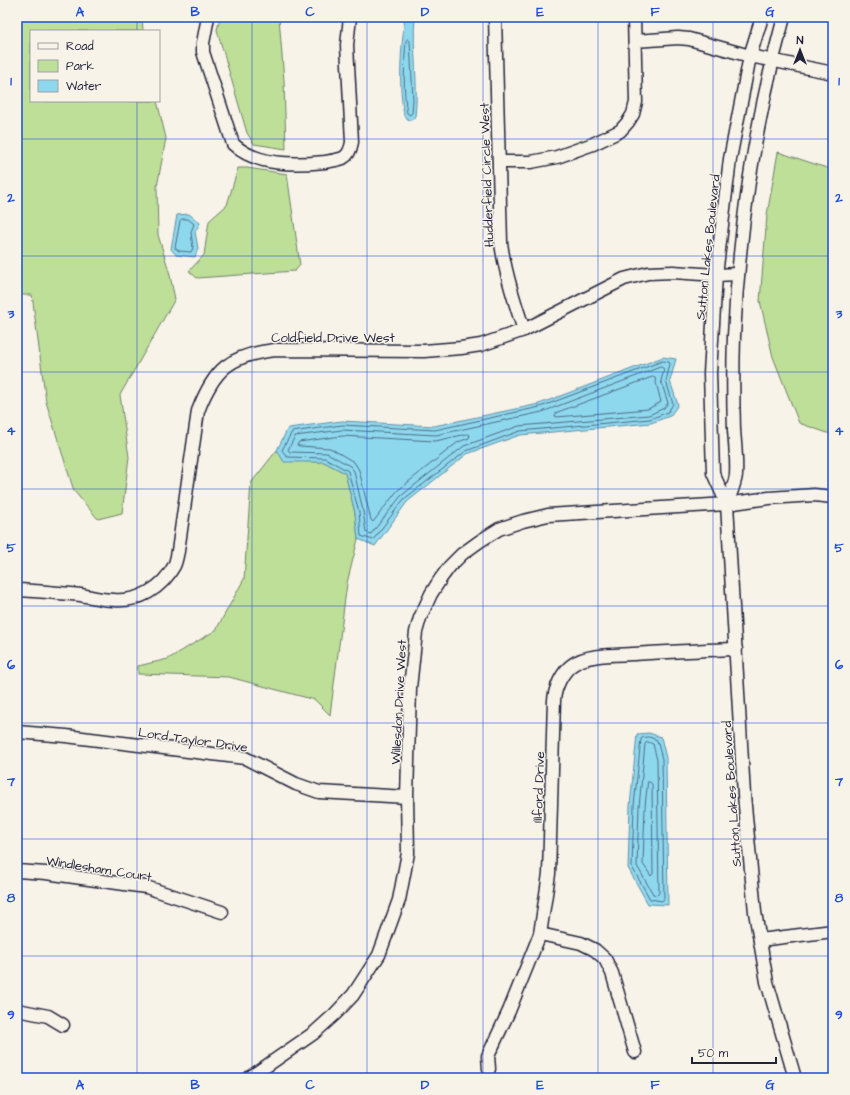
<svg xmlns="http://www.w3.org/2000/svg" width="850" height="1095" viewBox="0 0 850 1095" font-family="'Architects Daughter',sans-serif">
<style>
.green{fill:#bedf98;stroke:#70806a}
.water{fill:#8ed8ee;stroke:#638fa6}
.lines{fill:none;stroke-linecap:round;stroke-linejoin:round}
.shore{stroke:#4d6b83;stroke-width:1}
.minor-casing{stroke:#22223b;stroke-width:15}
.minor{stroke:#f7f3e8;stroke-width:12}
.grid{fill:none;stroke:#1d4ed8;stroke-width:1;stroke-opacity:0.55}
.labels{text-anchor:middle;stroke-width:3;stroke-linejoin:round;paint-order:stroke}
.street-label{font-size:13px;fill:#22223b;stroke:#f7f3e8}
.neatline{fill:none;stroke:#1d4ed8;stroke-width:1.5}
.grid-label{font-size:13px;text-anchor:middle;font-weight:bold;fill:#1d4ed8}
</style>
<rect width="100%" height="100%" fill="#f7f3e8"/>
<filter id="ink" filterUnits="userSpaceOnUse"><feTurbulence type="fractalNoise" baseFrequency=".025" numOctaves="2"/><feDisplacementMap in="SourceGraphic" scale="8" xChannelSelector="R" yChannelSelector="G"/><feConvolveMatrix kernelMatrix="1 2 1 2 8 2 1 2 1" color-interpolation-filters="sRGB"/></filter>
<g filter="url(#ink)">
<!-- green -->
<g class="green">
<polygon points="17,17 142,17 143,31 31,31 31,101 157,101 166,138 157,187 158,235 169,271 175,299 120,395 129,457 122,513 98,519 74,491 46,402 32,295 17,295"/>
<polygon points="220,17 279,17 284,81 286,149 254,144 247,133 217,30"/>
<polygon points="778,152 833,170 833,435 799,423 773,357 760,301 767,215"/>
<polygon points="238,168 247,168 287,174 300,265 295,271 197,278 189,271 204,255 209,221 227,205"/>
<polygon points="277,450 284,461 324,462 345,473 355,513 358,539 347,583 330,715 315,700 229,677 138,674 138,666 168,659 216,630 244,579 251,483"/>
</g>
<!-- water -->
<g class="water">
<path d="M405 17H415C412 51 419 84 415 117L410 121 404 116C398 83 401 50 405 17Z"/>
<polygon points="189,214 200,223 195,232 198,248 195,257 176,255 171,249 177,215"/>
<polygon points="663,357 676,359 670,381 678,405 670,416 651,423 520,435 467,454 407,502 375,546 358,539 355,513 345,473 324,462 284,462 277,450 288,428 342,421 434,426 539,404"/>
<polygon points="649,733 661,737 666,758 668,905 648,904 628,868 630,806 637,734"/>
</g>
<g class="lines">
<!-- shore -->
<g class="shore">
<path d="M408 39 410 41 413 100 412 113 410 115 407 113C403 90 404 65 406 41Z"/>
<polygon points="182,219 188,219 194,224 191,232 193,248 191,252 179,251 175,248 180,221"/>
<polygon points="663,361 669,362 670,364 666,381 673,404 668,412 650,419 520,431 466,451 404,499 373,540 361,536 359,512 348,471 325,458 287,457 282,450 292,432 342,425 435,430 540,407"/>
<polygon points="661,367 664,369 661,381 668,403 664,408 649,415 519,426 464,446 401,496 371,534 366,532 363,511 354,471 350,466 327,453 290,452 288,450 295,436 342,430 436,435 542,412"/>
<polygon points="653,377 655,378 661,402 648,409 557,417 555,416 556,413"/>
<polygon points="468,434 470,435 469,438 458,442 397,491 373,522 371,520 359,470 354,462 330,448 299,446 297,445 299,442 342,436 435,441"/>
<polygon points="649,737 657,740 662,759 664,899 662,901 650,899 632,867 634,806 641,739 642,738"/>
<polygon points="648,742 653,744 657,760 659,893 657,895 653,894 637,866 639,807 645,744"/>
<polygon points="648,782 650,782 652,784 653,874 651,876 643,864 645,807"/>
</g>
<!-- minor casing -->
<g class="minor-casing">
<g id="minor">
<path d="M208 17 203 43V52L233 144C256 166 295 165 325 162 331 161 338 160 343 158 349 155 351 148 352 142L347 45 350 17"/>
<path d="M495 17 501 243C505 273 514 301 524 330"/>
<path d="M784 17C755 122 739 227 734 336 733 367 733 398 734 430 735 444 737 460 736 475 735 484 730 495 727 504L744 795 755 912 767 982 795 1078"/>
<polyline points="635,41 678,38 689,39 750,56 833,73"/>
<polyline points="499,162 531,162 557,157 593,144 620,131 628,122 633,114 636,102 634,17"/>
<polyline points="727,504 713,473 710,373 716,275 730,159 750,56 762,17"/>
<path d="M17 590C38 591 60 593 81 595 92 597 103 600 114 600 139 602 162 588 174 566 176 562 177 556 178 551L198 411C214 369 230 355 275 350L424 351 461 348 481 345 524 330 624 279 648 273 673 272 716 275 738 274"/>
<polyline points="17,732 66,736 245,758 296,784 319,792 407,797"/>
<polyline points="17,871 46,873 146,887 222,912"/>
<polyline points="540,934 581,943 595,950 605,959 612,973 635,1052"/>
<polyline points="760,940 833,931"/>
<polyline points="17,1010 48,1016 63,1025"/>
<path d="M489 1069 488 1056 509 1011 540 934 549 874 554 700C555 688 562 672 572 665 586 654 615 655 632 654 667 652 701 650 736 649"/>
<polyline points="249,1078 314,1033 335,1014 353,995 379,955 399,900 408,853 407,797 410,688 416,632 420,618 431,594 441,578 450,566 462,554 480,541 499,529 523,521 548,515 727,504 769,498 814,495 833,497"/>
</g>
</g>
<!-- minor -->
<use href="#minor" class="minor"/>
</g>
</g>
<!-- grid -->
<path class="grid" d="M137 17V31M252 17V1078M367 17V1078M483 17V1078M598 17V1078M713 17V1078M137 101V1078M17 139H833M17 256H833M17 372H833M17 489H833M17 606H833M17 723H833M17 839H833M17 956H833"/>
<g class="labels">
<!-- street labels -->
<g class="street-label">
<text transform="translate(486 175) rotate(-92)" y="5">Hudderfield Circle West</text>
<text transform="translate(707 247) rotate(-84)" y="5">Sutton Lakes Boulevard</text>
<text x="333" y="342">Coldfield Drive West</text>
<text transform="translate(398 702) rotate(-87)" y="5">Willesdon Drive West</text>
<text transform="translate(193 739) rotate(8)" y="5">Lord Taylor Drive</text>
<text transform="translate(538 787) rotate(-88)" y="5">Illford Drive</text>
<text transform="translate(731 794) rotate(-94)" y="5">Sutton Lakes Boulevard</text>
<text transform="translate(99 868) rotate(9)" y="5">Windlesham Court</text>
</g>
</g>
<!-- margin -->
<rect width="850" height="1095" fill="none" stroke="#f7f3e8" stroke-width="44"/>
<!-- legend -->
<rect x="30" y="30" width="130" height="72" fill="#f7f3e8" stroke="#a29fa3"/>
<rect x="38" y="43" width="20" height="6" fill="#f7f3e8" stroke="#a29fa3"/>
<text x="66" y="50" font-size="12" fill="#22223b">Road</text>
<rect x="38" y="60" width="20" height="12" fill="#bedf98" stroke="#a29fa3"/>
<text x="66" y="70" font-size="12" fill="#22223b">Park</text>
<rect x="38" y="80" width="20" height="12" fill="#8ed8ee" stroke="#a29fa3"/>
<text x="66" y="90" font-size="12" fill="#22223b">Water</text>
<!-- north arrow -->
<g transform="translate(800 50)" stroke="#f7f3e8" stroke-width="3" paint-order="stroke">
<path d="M0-3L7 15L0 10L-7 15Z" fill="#22223b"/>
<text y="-6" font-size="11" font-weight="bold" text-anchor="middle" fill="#22223b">N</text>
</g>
<!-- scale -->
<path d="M692 1057v6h84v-6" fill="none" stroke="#22223b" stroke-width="2"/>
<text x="698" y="1057" font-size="12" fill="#22223b" stroke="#f7f3e8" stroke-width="3" paint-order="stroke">50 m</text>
<rect x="22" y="22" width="806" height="1051" class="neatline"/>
<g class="grid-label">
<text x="80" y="16">A</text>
<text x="195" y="16">B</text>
<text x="310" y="16">C</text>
<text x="425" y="16">D</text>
<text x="540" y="16">E</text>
<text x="655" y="16">F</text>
<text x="770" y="16">G</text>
<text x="11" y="85">1</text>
<text x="839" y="85">1</text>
<text x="11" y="202">2</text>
<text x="839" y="202">2</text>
<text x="11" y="318">3</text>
<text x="839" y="318">3</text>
<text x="11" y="435">4</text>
<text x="839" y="435">4</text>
<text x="11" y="552">5</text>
<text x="839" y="552">5</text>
<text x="11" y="669">6</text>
<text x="839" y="669">6</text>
<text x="11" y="786">7</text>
<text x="839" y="786">7</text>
<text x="11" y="902">8</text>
<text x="839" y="902">8</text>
<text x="11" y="1019">9</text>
<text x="839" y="1019">9</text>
<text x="80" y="1089">A</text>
<text x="195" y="1089">B</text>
<text x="310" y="1089">C</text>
<text x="425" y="1089">D</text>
<text x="540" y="1089">E</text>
<text x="655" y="1089">F</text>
<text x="770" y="1089">G</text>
</g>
</svg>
